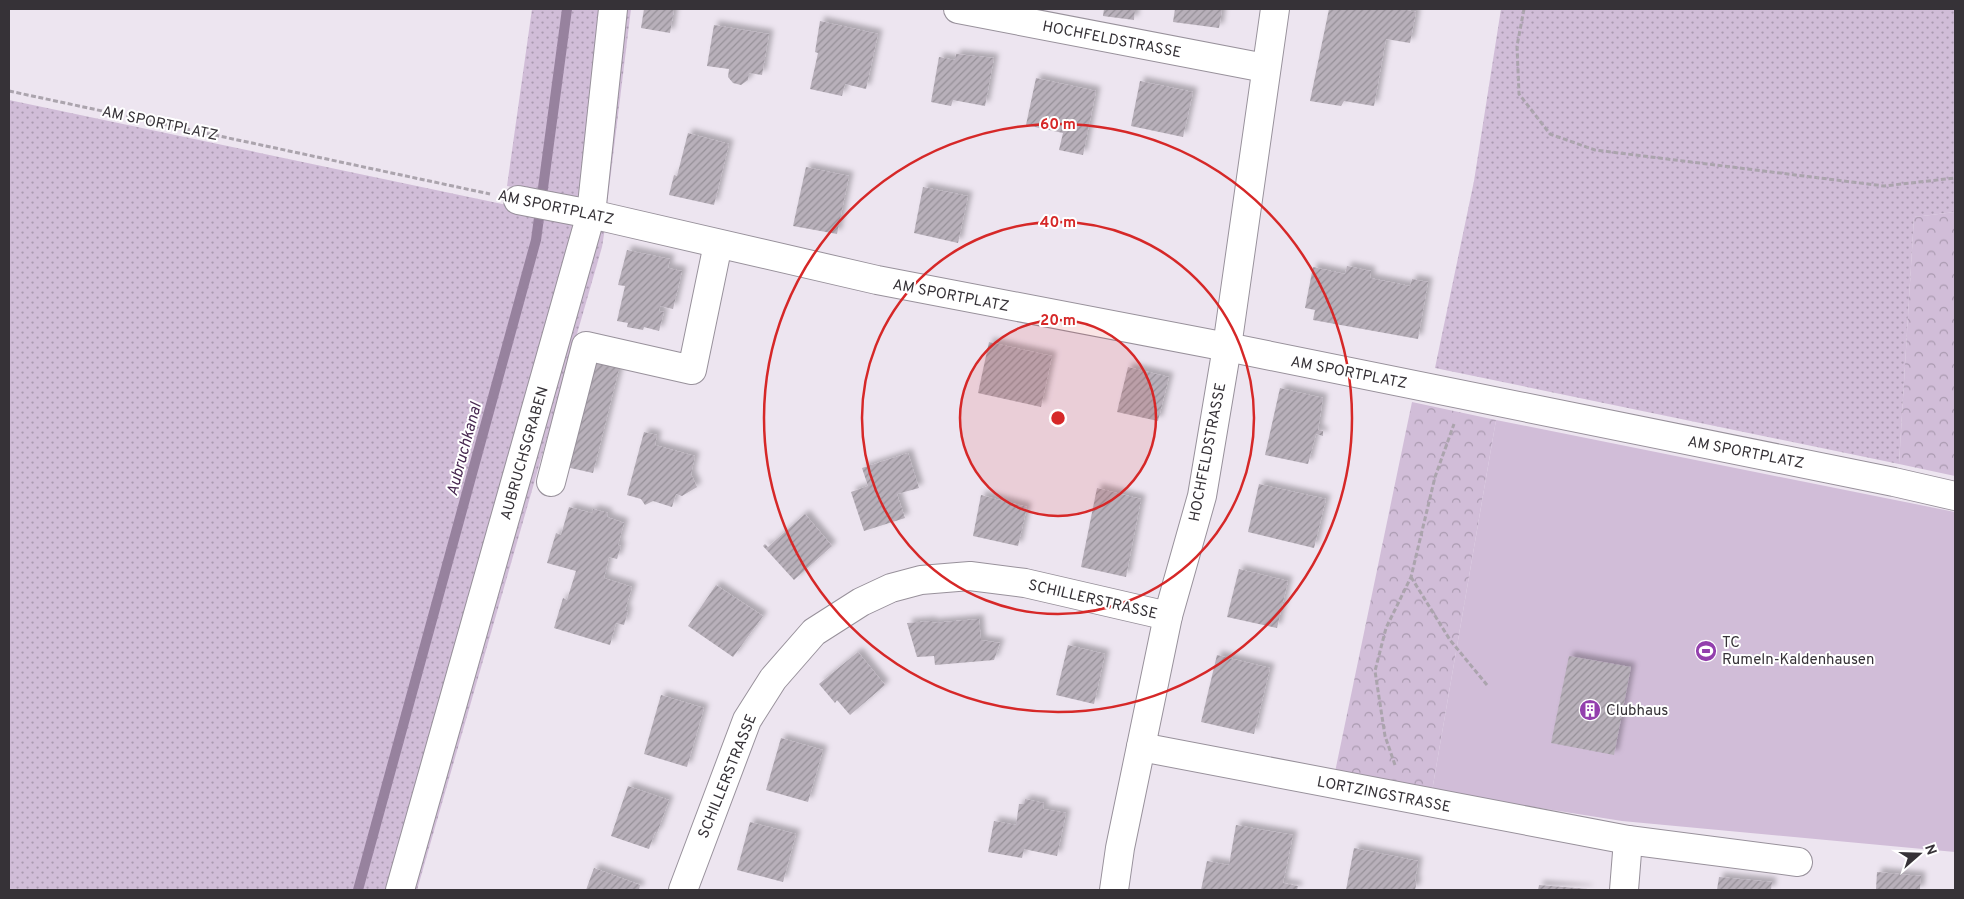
<svg xmlns="http://www.w3.org/2000/svg" width="1964" height="899" viewBox="0 0 1964 899" font-family="Overpass,sans-serif">
<style>
.grass{fill:url(#grass-dots)}
.forest{fill:url(#forest-crowns)}
.pitch{fill:#d1bdd8}
.lines{fill:none;stroke-linecap:round;stroke-linejoin:round}
.stream{stroke:#97829e;stroke-width:10}
.building{fill:url(#building-hatch);filter:url(#shadow)}
.minor-casing{stroke:#98919b;stroke-width:30}
.path{stroke:#aba4ad;stroke-width:3;stroke-dasharray:5 2.5;stroke-linecap:butt}
.minor{stroke:#fff;stroke-width:28}
.ring{fill:none;stroke:#d62828;stroke-width:2.5}
.labels{text-anchor:middle;stroke-width:4;stroke-linejoin:round;paint-order:stroke}
.street-label{font-size:15px;fill:#363237;stroke:#fff}
.poi-label{font-size:15px;fill:#363237;stroke:#fff;text-anchor:start}
.water-label{font-size:16px;font-style:italic;fill:#482951;stroke:#fff}
.centre{fill:#d62828;stroke:#fff;stroke-width:2.5}
.ring-label{font-size:15px;text-anchor:middle;font-weight:bold;fill:#d62828;stroke:#fff;stroke-width:4;stroke-linejoin:round;paint-order:stroke}
</style>
<defs>
<pattern id="grass-dots" width="8" height="8" patternUnits="userSpaceOnUse" patternTransform="scale(1.25)"><rect width="8" height="8" fill="#d1bdd8"/><path d="M2 2h.1M6 6h.1" fill="none" stroke="#aa9ab0" stroke-width="1.8" stroke-linecap="round"/></pattern>
<pattern id="forest-crowns" width="20" height="18" patternUnits="userSpaceOnUse" patternTransform="scale(1.25)"><rect width="20" height="18" fill="#d1bdd8"/><path d="M2 6a3 3 0 1 1 6 0M12 15a3 3 0 1 1 6 0" fill="none" stroke="#aa9ab0"/></pattern>
<pattern id="building-hatch" width="6" height="6" patternUnits="userSpaceOnUse" patternTransform="scale(1.25)"><rect width="6" height="6" fill="#b8b0ba"/><path d="M-1 1l2-2M0 6l6-6M5 7l2-2" fill="none" stroke="#969098"/></pattern>
<filter id="shadow"><feDropShadow dx="4.5" dy="-4.5" stdDeviation="2.5" flood-color="#0004"/></filter>
</defs>
<rect width="100%" height="100%" fill="#ede5f0"/>
<!-- grass -->
<g class="grass">
<polygon points="532,9 631,9 607,205 507,186"/>
<polygon points="1501,9 1955,9 1955,212 1914,217 1899,464 1435,368 1474,181"/>
<polygon points="9,100 507,205 605,228 602,247 417,890 9,890"/>
</g>
<!-- forest -->
<g class="forest">
<polygon points="1955,212 1955,476 1899,464 1914,217"/>
<polygon points="1412,402 1496,420 1432,791 1335,772"/>
</g>
<!-- pitch -->
<polygon class="pitch" points="1496,420 1955,512 1955,852 1622,821 1432,791"/>
<g class="lines">
<!-- stream -->
<polyline class="stream" points="358,890 536,240 567,9"/>
</g>
<!-- building -->
<g class="building">
<polygon points="644,9 674,9 670,33 641,28"/>
<polygon points="1104,9 1135,9 1134,20 1103,16"/>
<polygon points="1175,9 1222,9 1219,28 1173,22"/>
<polygon points="1329,9 1401,9 1416,12 1410,43 1386,39 1374,106 1344,101 1341,106 1310,101"/>
<polygon points="820,21 878,34 866,89 845,84 842,96 810,89 818,53 815,52"/>
<polygon points="714,25 769,34 762,75 749,73 748,80 741,85 733,83 728,77 729,69 707,66"/>
<polygon points="956,54 994,58 985,106 953,100 951,106 931,102 939,57 955,60"/>
<polygon points="1036,78 1096,91 1083,155 1059,150 1063,133 1026,125"/>
<polygon points="1140,81 1193,92 1183,137 1131,126"/>
<polygon points="688,133 729,144 714,205 669,195 674,175 677,176"/>
<polygon points="806,167 849,176 837,234 793,226"/>
<polygon points="923,187 968,196 958,243 914,233"/>
<polygon points="627,250 670,259 668,268 682,271 673,309 660,306 659,311 664,312 659,331 644,327 643,330 627,327 628,323 617,321 625,286 618,285"/>
<polygon points="1347,266 1371,271 1370,278 1410,286 1412,279 1428,282 1418,339 1313,320 1315,310 1305,308 1313,267 1345,274"/>
<polygon points="989,342 1052,356 1041,407 978,393"/>
<polygon points="593,359 620,365 593,473 566,467"/>
<polygon points="1128,367 1169,377 1158,421 1117,412"/>
<polygon points="1280,388 1323,398 1318,430 1323,431 1323,436 1316,434 1308,464 1265,455"/>
<polygon points="644,432 657,435 655,445 695,456 691,474 697,487 682,496 676,494 672,507 653,501 645,505 641,499 627,495"/>
<polygon points="908,453 919,488 897,494 905,518 864,531 851,492 868,486 862,468"/>
<polygon points="1259,484 1326,499 1314,548 1248,532"/>
<polygon points="1097,488 1141,499 1126,577 1081,567"/>
<polygon points="981,495 1027,507 1018,546 973,536"/>
<polygon points="569,507 592,513 593,509 608,513 607,517 624,523 618,545 621,546 617,559 609,557 604,578 632,587 625,610 628,611 624,625 616,623 610,645 554,628 563,598 567,600 576,571 547,563 556,533 561,535"/>
<polygon points="805,514 832,546 794,580 763,546 765,544 768,547"/>
<polygon points="1239,569 1288,581 1277,628 1227,617"/>
<polygon points="716,585 763,616 733,657 688,626"/>
<polygon points="979,619 981,640 1000,643 994,660 935,665 934,656 917,657 907,623 932,621 932,623"/>
<polygon points="1068,645 1105,654 1094,704 1056,695"/>
<polygon points="858,652 885,685 850,715 837,700 835,703 819,684"/>
<polygon points="1217,655 1270,668 1254,734 1201,722"/>
<polygon points="1569,656 1631,667 1614,755 1551,743"/>
<polygon points="661,695 704,708 687,767 644,754"/>
<polygon points="781,738 823,750 808,802 766,790"/>
<polygon points="628,786 669,800 657,833 655,832 649,849 611,836"/>
<polygon points="1025,799 1044,803 1043,809 1066,813 1057,856 1024,849 1022,858 988,852 994,821 1016,825 1019,804 1024,804"/>
<polygon points="750,822 796,834 783,882 737,870"/>
<polygon points="1236,825 1293,835 1283,883 1298,886 1297,890 1201,890 1207,861 1229,865"/>
<polygon points="1354,848 1418,861 1415,881 1417,881 1415,890 1346,890"/>
<polygon points="594,868 640,885 639,890 586,890"/>
<polygon points="1877,872 1921,876 1920,890 1876,890"/>
<polygon points="1719,877 1772,882 1771,890 1717,890"/>
<polygon points="1539,885 1588,889 1588,890 1538,890"/>
</g>
<g class="lines">
<!-- minor casing -->
<g class="minor-casing">
<g id="minor">
<polyline points="958,9 1265,68"/>
<polyline points="518,200 591,214 877,280 1227,347 1894,482 1955,496"/>
<polyline points="551,482 586,346 692,370 718,244"/>
<polyline points="1141,747 1628,840 1798,862"/>
<polyline points="400,890 591,214 613,9"/>
<polyline points="683,890 747,720 773,679 814,632 861,602 891,588 921,580 970,576 1025,583 1168,616"/>
<polyline points="1114,890 1120,848 1168,616 1202,496 1227,347 1275,9"/>
<polyline points="1624,890 1628,840"/>
</g>
</g>
<!-- path -->
<g class="path">
<polyline points="1524,9 1517,46 1519,94 1550,134 1595,150 1884,186 1955,178"/>
<polyline points="9,91 490,194"/>
<polyline points="1411,577 1450,640 1487,685"/>
<polyline points="1395,765 1385,736 1375,671 1386,628 1411,577 1435,477 1454,424"/>
</g>
<!-- minor -->
<use href="#minor" class="minor"/>
</g>
<!-- distance rings -->
<circle cx="1058" cy="418" r="98" fill="#d62828" fill-opacity=".12"/>
<g class="ring">
<circle cx="1058" cy="418" r="98"/>
<circle cx="1058" cy="418" r="196"/>
<circle cx="1058" cy="418" r="294"/>
</g>
<!-- icons -->
<defs>
<g id="stadium-disc" transform="scale(1.125)"><circle r="9.5" fill="#933fad" stroke="#fff"/><path d="M0-5a6.5 5 0 1 0 0 10a6.5 5 0 1 0 0-10ZM-3.5-1.8h7v3.6h-7Z" fill="#fff"/></g>
<g id="building-disc" transform="scale(1.125)"><circle r="9.5" fill="#933fad" stroke="#fff"/><path d="M-4-6H4V6H1V3H-1V6H-4ZM-2.5-4.3h1.7v1.8h-1.7ZM.8-4.3h1.7v1.8H.8ZM-2.5-1h1.7V.8h-1.7ZM.8-1h1.7V.8H.8Z" fill="#fff"/></g>
</defs>
<g fill-rule="evenodd">
<use href="#stadium-disc" x="1706" y="651"/>
<use href="#building-disc" x="1590" y="710"/>
</g>
<g class="labels">
<!-- street labels -->
<g class="street-label">
<text transform="translate(1112 39) rotate(11)" y="5">HOCHFELDSTRASSE</text>
<text transform="translate(160 123) rotate(12)" y="5">AM SPORTPLATZ</text>
<text transform="translate(556 207) rotate(12)" y="5">AM SPORTPLATZ</text>
<text transform="translate(951 295) rotate(11)" y="5">AM SPORTPLATZ</text>
<text transform="translate(1349 372) rotate(11)" y="5">AM SPORTPLATZ</text>
<text transform="translate(1207 452) rotate(-79)" y="5">HOCHFELDSTRASSE</text>
<text transform="translate(1746 452) rotate(11)" y="5">AM SPORTPLATZ</text>
<text transform="translate(524 453) rotate(-74)" y="5">AUBRUCHSGRABEN</text>
<text transform="translate(1093 599) rotate(13)" y="5">SCHILLERSTRASSE</text>
<text transform="translate(727 776) rotate(-68)" y="5">SCHILLERSTRASSE</text>
<text transform="translate(1384 794) rotate(11)" y="5">LORTZINGSTRASSE</text>
</g>
<!-- poi labels -->
<g class="poi-label">
<text x="1722" y="647">TC<tspan x="1722" dy="17">Rumeln-Kaldenhausen</tspan></text>
<text x="1606" y="715">Clubhaus</text>
</g>
<!-- water labels -->
<g class="water-label">
<text transform="translate(463 449) rotate(-75)" y="6">Aubruchkanal</text>
</g>
</g>
<circle cx="1058" cy="418" r="8" class="centre"/>
<g class="ring-label">
<text x="1058" y="129">60 m</text>
<text x="1058" y="227">40 m</text>
<text x="1058" y="325">20 m</text>
</g>
<!-- border -->
<rect width="1964" height="899" fill="none" stroke="#363237" stroke-width="20"/>
<!-- north arrow -->
<g transform="translate(1919 854) rotate(70)" stroke="#ffffff" stroke-width="4" paint-order="stroke">
<path d="M0-4L9 19L0 12L-9 19Z" fill="#363237"/>
<text y="-8" font-size="14" font-weight="bold" text-anchor="middle" fill="#363237">N</text>
</g>
</svg>
